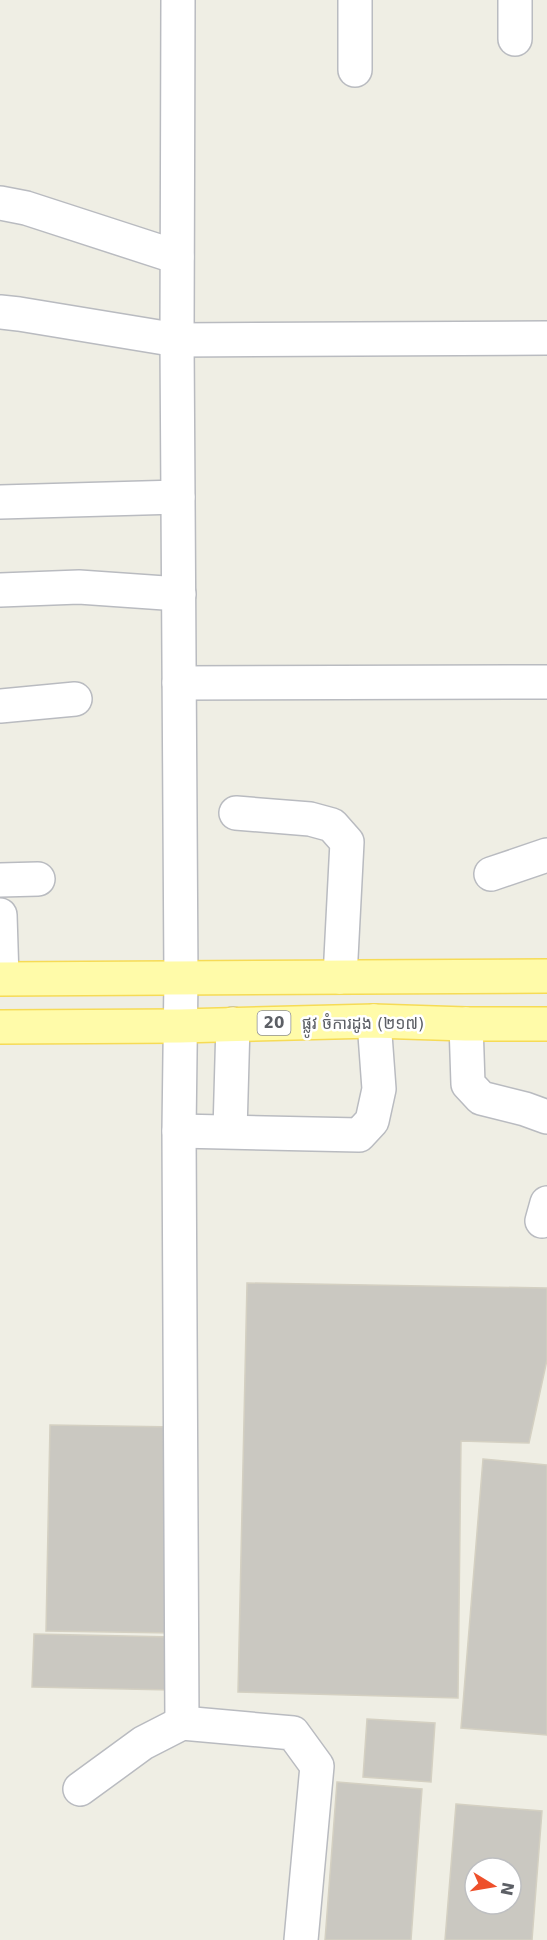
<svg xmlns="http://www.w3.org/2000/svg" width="547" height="1940" viewBox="0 0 547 1940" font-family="'DejaVu Sans','Noto Sans Khmer',sans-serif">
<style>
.building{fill:#cac8c1;stroke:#d4d0c2;stroke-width:1.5;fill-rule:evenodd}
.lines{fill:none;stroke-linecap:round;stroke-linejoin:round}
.minor-casing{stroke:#b9bbc0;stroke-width:36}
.major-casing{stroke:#f6db56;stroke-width:36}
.minor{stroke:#fff;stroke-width:33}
.major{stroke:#fffba9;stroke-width:33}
.labels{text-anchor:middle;stroke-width:5;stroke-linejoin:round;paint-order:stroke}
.shield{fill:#fff;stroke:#8d8f93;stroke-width:1.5}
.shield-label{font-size:15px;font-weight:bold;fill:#5c5f65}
.street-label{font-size:16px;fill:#5c5f65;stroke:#fff}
</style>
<rect width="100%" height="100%" fill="#efeee4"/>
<!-- building -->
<g class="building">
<polygon points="247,1283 547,1288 547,1360 529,1443 461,1441 458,1698 238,1692"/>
<polygon points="50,1425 177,1427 173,1633 46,1631"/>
<polygon points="483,1459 547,1465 547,1735 461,1728"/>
<polygon points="34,1634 173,1637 171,1690 32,1687"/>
<polygon points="367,1719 435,1723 431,1782 363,1777"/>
<polygon points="337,1782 422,1789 411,1940 325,1940"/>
<path d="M456 1804 542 1811 532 1940H445ZM475 1868H511V1904H475Z"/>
</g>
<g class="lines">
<!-- minor casing -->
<g class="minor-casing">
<g id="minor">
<polyline points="178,0 177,340 181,978 179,1131 182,1723"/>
<polyline points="515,39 515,0"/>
<polyline points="355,70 355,0"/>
<polyline points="0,203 26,208 177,257"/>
<polyline points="0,312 19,314 177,340 547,338"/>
<polyline points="0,502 178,497"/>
<polyline points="0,590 79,587 179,594"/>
<polyline points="179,683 547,682"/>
<polyline points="0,706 75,699"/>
<polyline points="236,813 310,819 332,825 347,842 340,977"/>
<polyline points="491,874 547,855"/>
<polyline points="0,880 38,879"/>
<polyline points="0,915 2,978"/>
<polyline points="466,1024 468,1084 481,1098 525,1109 547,1117"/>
<polyline points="179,1131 359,1135 372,1121 379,1089 374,1021"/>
<polyline points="230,1131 233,1024"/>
<polyline points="542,1221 547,1203"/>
<polyline points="80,1789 143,1743 182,1723 293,1733 317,1766 301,1940"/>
</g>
</g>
<!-- major casing -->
<g class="major-casing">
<g id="major">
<polyline points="0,979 547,976"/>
<polyline points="0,1027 180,1026 374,1021 466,1024 547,1024"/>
</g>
</g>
<!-- minor -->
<use href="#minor" class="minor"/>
<!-- major -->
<use href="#major" class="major"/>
</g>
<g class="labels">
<!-- shield labels -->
<rect class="shield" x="257.5" y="1011" width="33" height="24" rx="4.5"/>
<g class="shield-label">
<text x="274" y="1028">20</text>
</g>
<!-- street labels -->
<g class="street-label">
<text x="363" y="1029">ផ្លូវ ចំការដូង (២១៧)</text>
</g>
</g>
<!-- north arrow -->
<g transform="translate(493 1886) rotate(101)"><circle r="28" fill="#ffffff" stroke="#bebfc1" stroke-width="1.5"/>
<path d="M0-4.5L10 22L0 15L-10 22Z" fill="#ee502b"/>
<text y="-9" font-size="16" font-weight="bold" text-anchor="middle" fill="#5c5f65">N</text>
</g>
</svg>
